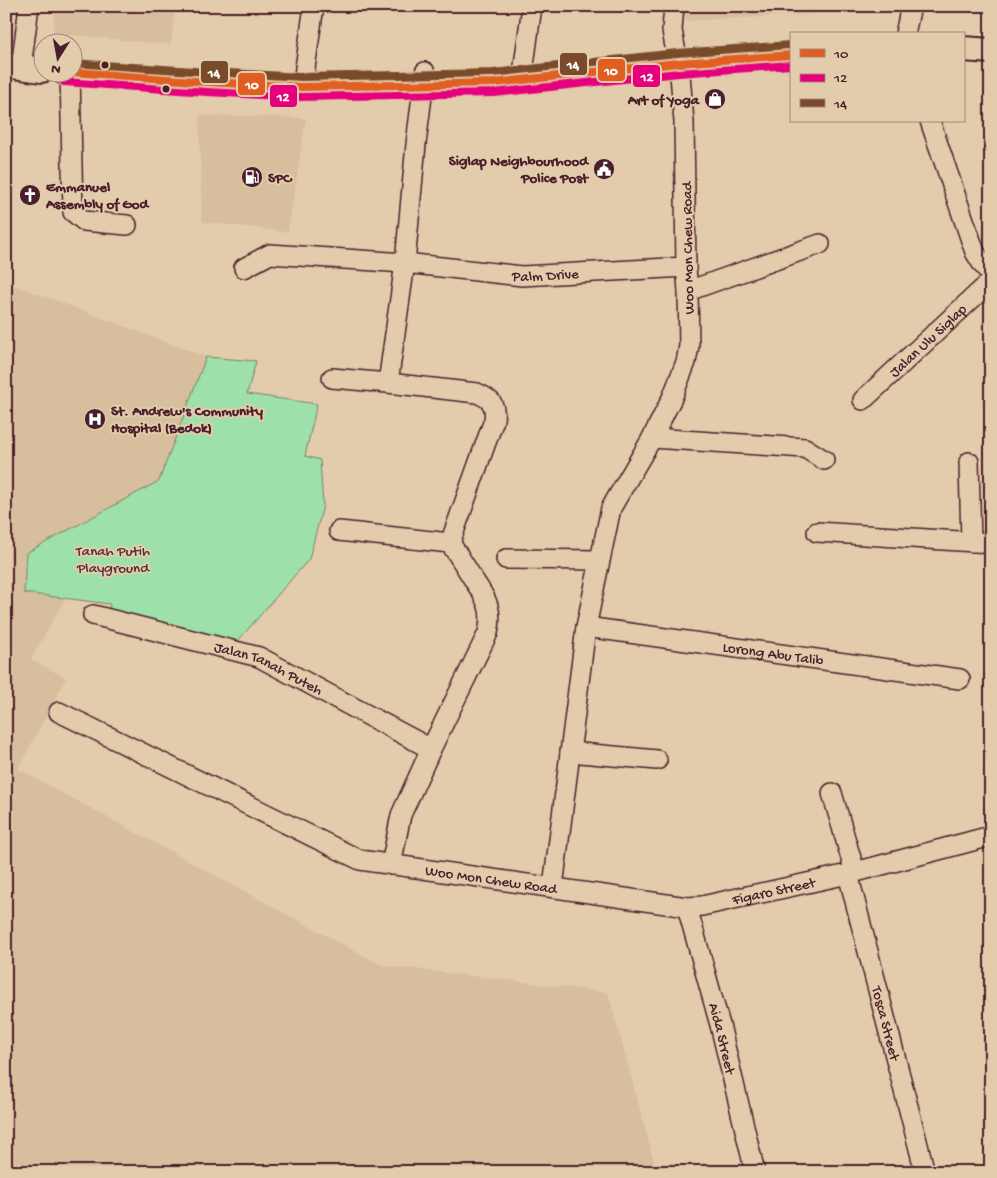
<svg xmlns="http://www.w3.org/2000/svg" width="997" height="1178" viewBox="0 0 997 1178" font-family="'Gochi Hand',sans-serif">
<style>
.built{fill:#d7be9d}
.green{fill:#9ee0aa;stroke:#74806a}
.lines{fill:none;stroke-linecap:round;stroke-linejoin:round}
.minor-casing{stroke:#4a1f2b;stroke-width:22}
.major-casing{stroke:#4a1f2b;stroke-width:28}
.minor{stroke:#e3ccac;stroke-width:19}
.major{stroke:#e3ccac;stroke-width:24}
.bus-1-casing{stroke:#e3ccac;stroke-width:11}
.bus-2-casing{stroke:#e3ccac;stroke-width:11}
.bus-3-casing{stroke:#e3ccac;stroke-width:11}
.bus-1{stroke:#e15e23;stroke-width:8}
.bus-2{stroke:#e5007d;stroke-width:8}
.bus-3{stroke:#7a4b2a;stroke-width:8}
.bus-dot{fill:#4a1f2b;stroke:#e3ccac;stroke-width:2}
.labels{text-anchor:middle;stroke-width:4;stroke-linejoin:round;paint-order:stroke}
.poi-label{font-size:15px;font-weight:bold;fill:#4a1f2b;stroke:#e3ccac;text-anchor:start}
.street-label{font-size:15px;fill:#4a1f2b;stroke:#e3ccac}
.park-label{font-size:15px;fill:#523238;stroke:#e3ccac}
.line-badge{stroke:#e3ccac;stroke-width:2}
.badge-label{font-size:14px;text-anchor:middle;font-weight:bold;fill:#fff}
</style>
<rect width="100%" height="100%" fill="#e3ccac"/>
<filter id="ink" filterUnits="userSpaceOnUse"><feTurbulence type="fractalNoise" baseFrequency=".02" numOctaves="2"/><feDisplacementMap in="SourceGraphic" scale="10" xChannelSelector="R" yChannelSelector="G"/><feConvolveMatrix kernelMatrix="1 2 1 2 8 2 1 2 1" color-interpolation-filters="sRGB"/></filter>
<g filter="url(#ink)">
<!-- built -->
<g class="built">
<polygon points="55,6 175,6 171,45 53,33"/>
<polygon points="688,6 813,6 814,14 685,21"/>
<polygon points="199,115 306,118 288,232 202,222"/>
<polygon points="6,282 206,357 159,481 26,553 24,593 65,599 31,659 66,678 18,769 381,965 608,992 657,1172 6,1172"/>
</g>
<!-- green -->
<polygon class="green" points="206,357 256,361 247,394 317,404 305,456 320,460 323,506 309,559 236,643 109,611 110,604 24,593 26,553 159,481"/>
<g class="lines">
<!-- minor casing -->
<g class="minor-casing">
<g id="minor">
<polyline points="905,34 911,6"/>
<polyline points="21,67 29,6"/>
<polyline points="70,72 73,212 84,221 127,225"/>
<polyline points="304,75 314,6"/>
<polyline points="522,80 532,6"/>
<polyline points="930,121 975,252 983,265 991,274"/>
<path id="s1" d="M244 268 270 254 405 263 522 276 686 267"/>
<polyline points="688,291 820,244"/>
<path d="M332 378 388 383 477 393C491 399 496 404 494 420L450 543"/>
<polyline points="388,383 405,263 416,144 425,72"/>
<path id="s2" d="M863 400 991 281"/>
<polyline points="652,438 805,448 824,460"/>
<polyline points="969,462 971,542"/>
<path d="M339 531 450 543C459 556 467 569 475 582 480 590 486 598 488 606 491 615 490 624 488 633L431 749 401 815 391 865"/>
<polyline points="817,532 991,543"/>
<polyline points="506,559 600,560"/>
<path id="s3" d="M93 615 259 657 431 749"/>
<path id="s4" d="M586 627 960 679"/>
<path id="s5" d="M59 712 360 860 687 907 702 906 848 874 991 836"/>
<polyline points="570,752 657,760"/>
<polyline points="832,793 855,872"/>
<path id="s6" d="M848 874 925 1172"/>
<polyline points="553,887 586,627 611,508 652,438 672,398 686,362 689,346 688,291 686,267 684,122 680,75 672,30 674,6"/>
<path id="s7" d="M687 907 720 1025 755 1172"/>
</g>
</g>
<!-- major casing -->
<g class="major-casing">
<g id="major">
<polyline points="963,49 991,51"/>
<polyline points="6,65 42,70"/>
<polyline points="65,72 208,82 302,87 494,83 678,63 791,55"/>
</g>
</g>
<!-- minor -->
<use href="#minor" class="minor"/>
<!-- major -->
<use href="#major" class="major"/>
<!-- bus-1 casing -->
<g class="bus-1-casing">
<polyline id="bus-1" points="72,72 208,82 302,87 494,83 678,63 791,55"/>
</g>
<!-- bus-2 casing -->
<g class="bus-2-casing">
<polyline id="bus-2" points="64,82 207,92 301,97 494,93 679,73 791,65"/>
</g>
<!-- bus-3 casing -->
<g class="bus-3-casing">
<polyline id="bus-3" points="72,63 209,72 302,77 493,73 677,53 790,45"/>
</g>
<!-- bus-1 -->
<use href="#bus-1" class="bus-1"/>
<!-- bus-2 -->
<use href="#bus-2" class="bus-2"/>
<!-- bus-3 -->
<use href="#bus-3" class="bus-3"/>
</g>
</g>
<!-- icons -->
<defs>
<g id="shop-disc" transform="scale(1.125)"><circle r="9.5" fill="#4a1f2b" stroke="#e3ccac"/><path d="M-5-2.5h2.3a2.7 3.5 0 0 1 5.4 0H5L5.5 6h-11ZM-1.5-2.5h3a1.5 2.3 0 0 0-3 0Z" fill="#fff"/></g>
<g id="civic-disc" transform="scale(1.125)"><circle r="9.5" fill="#4a1f2b" stroke="#e3ccac"/><path d="M-.6-6.5H3V-4.5H.6V-3L4-1V1h2V6H-6V1h2V-1L-.6-3ZM-1.2 2.5V6h2.4V2.5Z" fill="#fff"/></g>
<g id="fuel-disc" transform="scale(1.125)"><circle r="9.5" fill="#4a1f2b" stroke="#e3ccac"/><path d="M-5.5-6h7V0h2V4h1.3V-2.5L3-4.5l.8-.8L6-3V5H2.5V1h-1V6h-7ZM-4.2-4.7v3.2H.2V-4.7Z" fill="#fff"/></g>
<g id="church-disc" transform="scale(1.125)"><circle r="9.5" fill="#4a1f2b" stroke="#e3ccac"/><path d="M-1.2-6h2.4v3.5h3.3v2.4h-3.3V6h-2.4V-.1h-3.3v-2.4h3.3Z" fill="#fff"/></g>
<g id="hospital-disc" transform="scale(1.125)"><circle r="9.5" fill="#4a1f2b" stroke="#e3ccac"/><path d="M-5-5h3v3.5h4V-5h3V5h-3V1.5h-4V5h-3Z" fill="#fff"/></g>
</defs>
<g fill-rule="evenodd">
<use href="#shop-disc" x="715" y="99"/>
<use href="#civic-disc" x="604" y="169"/>
<use href="#fuel-disc" x="252" y="177"/>
<use href="#church-disc" x="30" y="195"/>
<use href="#hospital-disc" x="95" y="419"/>
</g>
<!-- markers -->
<g class="bus-dot">
<circle cx="105" cy="65" r="4.5"/>
<circle cx="166" cy="89" r="4.5"/>
</g>
<g class="labels">
<!-- poi labels -->
<g class="poi-label">
<text x="699" y="104" text-anchor="end">Art of Yoga</text>
<text x="588" y="165" text-anchor="end">Siglap Neighbourhood<tspan x="588" dy="17">Police Post</tspan></text>
<text x="268" y="182">SPC</text>
<text x="46" y="191">Emmanuel<tspan x="46" dy="17">Assembly of God</tspan></text>
<text x="111" y="415">St. Andrew's Community<tspan x="111" dy="17">Hospital (Bedok)</tspan></text>
</g>
<!-- street labels -->
<g class="street-label">
<text transform="translate(687 248) rotate(-91)" y="5">Woo Mon Chew Road</text>
<text dy="5" stroke="none"><textPath href="#s1" startOffset="306">Palm Drive</textPath></text>
<text dy="5" stroke="none"><textPath href="#s2" startOffset="88">Jalan Ulu Siglap</textPath></text>
<text dy="5" stroke="none"><textPath href="#s4" startOffset="189">Lorong Abu Talib</textPath></text>
<text dy="5" stroke="none"><textPath href="#s3" startOffset="184">Jalan Tanah Puteh</textPath></text>
<text dy="5" stroke="none"><textPath href="#s5" startOffset="468">Woo Mon Chew Road</textPath></text>
<text dy="5" stroke="none"><textPath href="#s5" startOffset="754">Figaro Street</textPath></text>
<text dy="5" stroke="none"><textPath href="#s6" startOffset="154">Tosca Street</textPath></text>
<text dy="5" stroke="none"><textPath href="#s7" startOffset="136">Aida Street</textPath></text>
</g>
<!-- park labels -->
<g class="park-label">
<text x="113" y="555">Tanah Putih<tspan x="113" dy="17">Playground</tspan></text>
</g>
</g>
<g class="line-badge">
<rect x="559" y="52" width="29" height="24" rx="5" fill="#7a4b2a"/>
<rect x="597" y="58" width="29" height="24" rx="5" fill="#e15e23"/>
<rect x="200" y="60" width="29" height="24" rx="5" fill="#7a4b2a"/>
<rect x="632" y="64" width="29" height="24" rx="5" fill="#e5007d"/>
<rect x="237" y="72" width="29" height="24" rx="5" fill="#e15e23"/>
<rect x="269" y="84" width="29" height="24" rx="5" fill="#e5007d"/>
</g>
<g class="badge-label">
<text x="573" y="69">14</text>
<text x="611" y="75">10</text>
<text x="214" y="77">14</text>
<text x="647" y="81">12</text>
<text x="252" y="89">10</text>
<text x="283" y="101">12</text>
</g>
<!-- margin -->
<rect width="997" height="1178" fill="none" stroke="#e3ccac" stroke-width="25"/>
<rect x="12" y="12" width="972" height="1153" fill="none" stroke="#4a1f2b" stroke-width="2" filter="url(#ink)"/>
<!-- legend -->
<rect x="790" y="32" width="175" height="90" fill="#e3ccac" stroke="#a68778"/>
<rect x="800" y="49" width="25" height="8" fill="#e15e23" stroke="#a68778"/>
<text x="834" y="58" font-size="15" fill="#4a1f2b">10</text>
<rect x="800" y="74" width="25" height="8" fill="#e5007d" stroke="#a68778"/>
<text x="834" y="82" font-size="15" fill="#4a1f2b">12</text>
<rect x="800" y="99" width="25" height="8" fill="#7a4b2a" stroke="#a68778"/>
<text x="834" y="108" font-size="15" fill="#4a1f2b">14</text>
<!-- north arrow -->
<g transform="translate(58 58) rotate(191)"><circle r="24" fill="#e3ccac" stroke="#a68778"/>
<path d="M0-4L9 19L0 12L-9 19Z" fill="#4a1f2b"/>
<text y="-8" font-size="14" font-weight="bold" text-anchor="middle" fill="#4a1f2b">N</text>
</g>
</svg>
